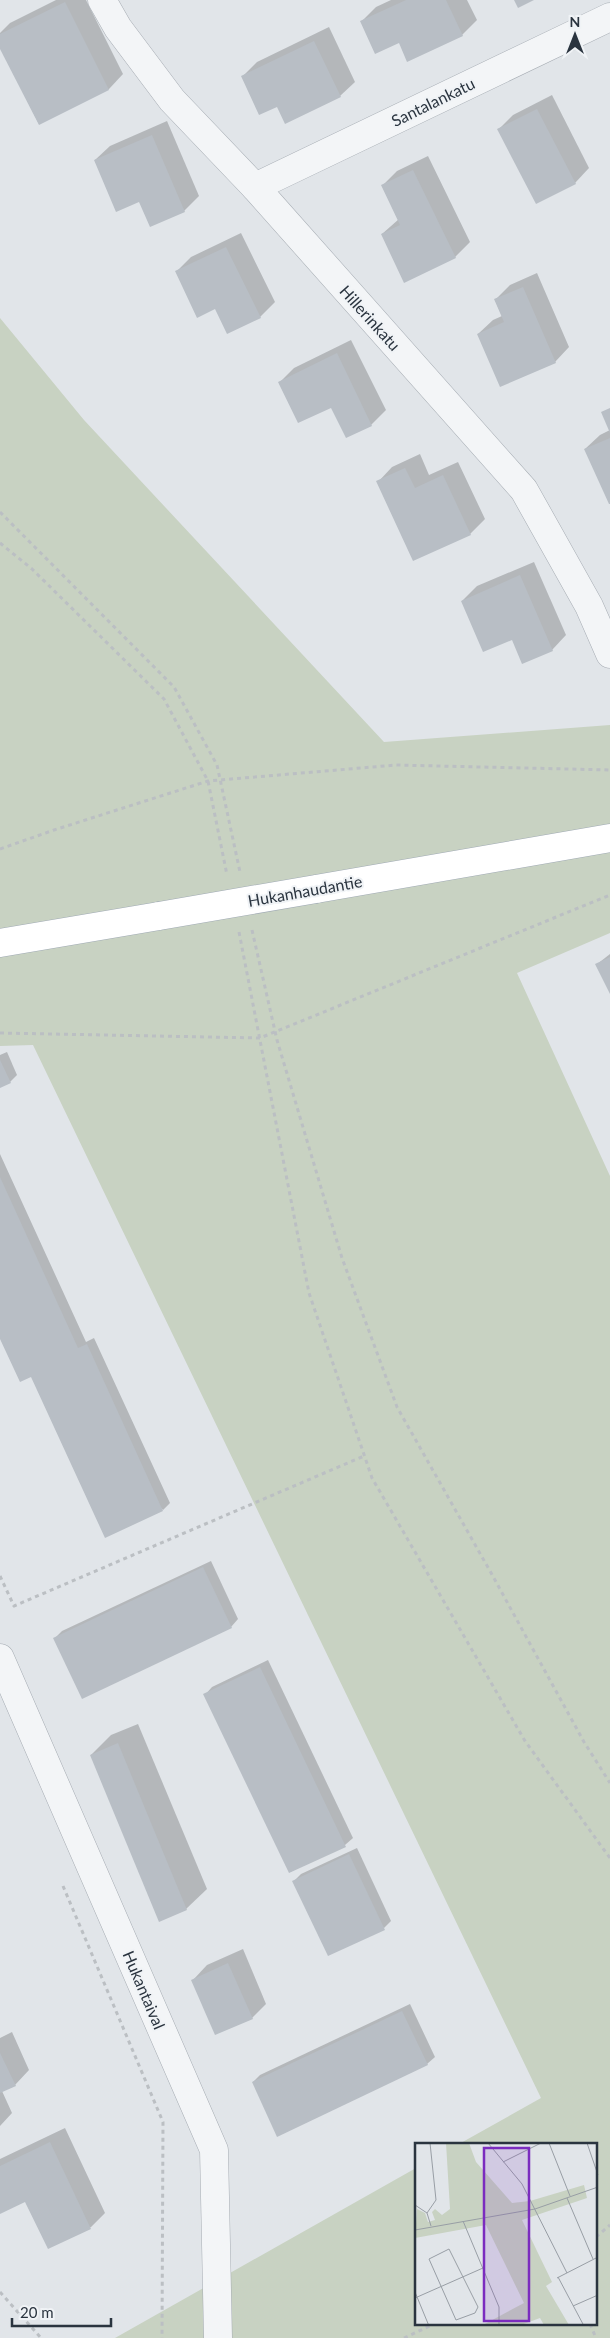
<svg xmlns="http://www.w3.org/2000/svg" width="610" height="2338" viewBox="0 0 610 2338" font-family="Lato,sans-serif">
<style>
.green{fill:#c8d2c2}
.shadow{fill:#0003}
.building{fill:#b8bec5}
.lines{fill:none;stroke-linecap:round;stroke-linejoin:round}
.minor-casing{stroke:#a6acb3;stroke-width:29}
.major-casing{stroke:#a0aab4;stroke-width:29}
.path{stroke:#bbbfc3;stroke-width:3;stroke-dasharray:4 4;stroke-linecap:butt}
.minor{stroke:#f3f5f7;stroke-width:28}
.major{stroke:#fff;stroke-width:28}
.major-bridge-casing{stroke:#a0aab4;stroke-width:29;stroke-linecap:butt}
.major-bridge{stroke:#fff;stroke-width:28}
.labels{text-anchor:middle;stroke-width:4;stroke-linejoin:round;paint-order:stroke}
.street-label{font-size:16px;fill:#2a343f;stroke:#f0f3f6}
.inset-road{fill:none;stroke:#989ea5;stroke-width:1}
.view{fill:#7b2cbf;fill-opacity:0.15;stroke:#7b2cbf;stroke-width:2.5}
.inset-edge{fill:none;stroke:#2a343f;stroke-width:2.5}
</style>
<rect width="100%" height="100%" fill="#e1e5e9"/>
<!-- green -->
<polygon class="green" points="0,318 84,420 384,742 610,725 610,933 517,973 610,1176 610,2338 115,2338 416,2168 416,2324 596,2324 596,2144 459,2144 541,2098 33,1045 0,1046"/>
<!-- shadow -->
<g class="shadow">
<polygon points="56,0 86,0 123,74 109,89 39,124 0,46 0,33 10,23"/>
<polygon points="391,0 467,0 477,20 462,35 399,41 361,22 376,7"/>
<polygon points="329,27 355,82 340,96 277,105 242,77 257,62"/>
<polygon points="552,95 589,168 575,183 499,129 513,115"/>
<polygon points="167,121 199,196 184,211 140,200 95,160 110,146"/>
<polygon points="428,156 470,242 455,257 382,234 399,219 383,185 397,171"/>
<polygon points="241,233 275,302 260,317 228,332 216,308 176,272 191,257"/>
<polygon points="537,273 569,347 555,362 478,334 493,320 502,316 495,300 510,285"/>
<polygon points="351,340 386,410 371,425 280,382 294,368"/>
<polygon points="610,430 610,502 585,449 600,435"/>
<polygon points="420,454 429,475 458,462 485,519 470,534 378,482 392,467"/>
<polygon points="534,562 566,635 552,650 512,639 462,601 477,586"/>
<polygon points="610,954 610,991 596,965"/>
<polygon points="7,1052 17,1075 10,1082 0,1087 0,1055"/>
<polygon points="0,1154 86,1342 94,1338 170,1503 163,1510 32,1375 0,1336"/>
<polygon points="211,1561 238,1619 231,1627 55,1638 62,1631"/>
<polygon points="268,1660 353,1838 345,1845 290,1872 205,1695 212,1687"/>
<polygon points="138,1724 207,1889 186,1909 91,1755 111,1735"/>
<polygon points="357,1848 391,1921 384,1928 294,1881 301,1874"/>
<polygon points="243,1949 266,2004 252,2018 193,1980 207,1965"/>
<polygon points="410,2004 435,2057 427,2064 253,2082 260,2075"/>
<polygon points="12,2032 29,2070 15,2085 2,2091 12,2113 0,2126 0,2038"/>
<polygon points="65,2128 105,2213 91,2227 49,2247 26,2200 0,2212 0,2159"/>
</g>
<!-- building -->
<g class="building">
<polygon points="406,0 446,0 463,36 407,62 399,43 375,54 360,21"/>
<polygon points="514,0 534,0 518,8"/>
<polygon points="65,2 109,90 39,125 0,49 0,34"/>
<polygon points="314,41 341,97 285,124 277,107 259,115 241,76"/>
<polygon points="537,109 576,184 536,204 497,129"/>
<polygon points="152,135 185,212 150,227 139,202 116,212 94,160"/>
<polygon points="413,170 456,258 404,283 381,234 400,225 381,185"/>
<polygon points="226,247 261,318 227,334 215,309 197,318 175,271"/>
<polygon points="523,287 556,363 500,387 477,334 504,322 494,299"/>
<polygon points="337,353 372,426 346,438 331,408 298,423 278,382"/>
<polygon points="610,408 610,433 601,412"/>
<polygon points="610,438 610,504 609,504 584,449"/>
<polygon points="405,468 415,488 443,475 471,535 413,561 376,481"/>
<polygon points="520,575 553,651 522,664 512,640 483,652 461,601"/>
<polygon points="610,957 610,994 595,964"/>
<polygon points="0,1060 11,1083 0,1088"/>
<polygon points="0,1177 78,1348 87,1344 163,1511 105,1538 31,1377 20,1382 0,1339"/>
<polygon points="203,1567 232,1628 82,1699 53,1638"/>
<polygon points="260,1667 346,1847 289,1873 203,1694"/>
<polygon points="118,1743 187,1910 159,1922 90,1755"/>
<polygon points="349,1854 385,1930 328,1956 292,1881"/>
<polygon points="228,1963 253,2019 215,2035 191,1980"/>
<polygon points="402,2011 428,2065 277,2137 252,2082"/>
<polygon points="0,2053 16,2086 0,2093"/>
<polygon points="50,2142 91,2229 48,2249 25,2202 0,2214 0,2166"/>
</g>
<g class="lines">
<!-- minor casing -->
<g class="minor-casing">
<g id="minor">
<polyline points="102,0 118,28 172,100 255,187 524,490 589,606 610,654"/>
<polyline points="255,187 610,17"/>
<polyline points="0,1658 214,2150 218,2338"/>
</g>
</g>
<!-- major casing -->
<g class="major-casing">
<g id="major">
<polyline points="316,889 610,838"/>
<polyline points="0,943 159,916"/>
</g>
</g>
<!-- path -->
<g class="path">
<polyline points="0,512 174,687 217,765 240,872"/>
<polyline points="0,543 32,569 164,699 208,781 227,875"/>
<polyline points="0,849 54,830 208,781 396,765 610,770"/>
<polyline points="252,930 277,1040 342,1258 397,1407 490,1571 584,1742 610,1783"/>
<polyline points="239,932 309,1293 372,1478 525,1741 610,1858"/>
<polyline points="0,1033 260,1038 610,895"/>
<polyline points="0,1576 14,1606 364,1456"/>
<polyline points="63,1886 163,2122 162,2338"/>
<polyline points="596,2237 610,2225"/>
<polyline points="0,2292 41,2338"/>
<polyline points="590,2324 596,2338"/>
<polyline points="404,2338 434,2324"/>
</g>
<!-- minor -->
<use href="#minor" class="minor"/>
<!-- major -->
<use href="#major" class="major"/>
<!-- major-bridge casing -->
<g class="major-bridge-casing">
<polyline id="major-bridge" points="159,916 316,889"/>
</g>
<!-- major-bridge -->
<use href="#major-bridge" class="major-bridge"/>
</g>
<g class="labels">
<!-- street labels -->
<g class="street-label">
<text transform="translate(433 102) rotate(-26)" y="6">Santalankatu</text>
<text transform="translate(370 318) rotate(48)" y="6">Hillerinkatu</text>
<text transform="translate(305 891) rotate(-10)" y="6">Hukanhaudantie</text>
<text transform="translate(144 1990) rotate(67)" y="6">Hukantaival</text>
</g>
</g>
<!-- overview -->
<g transform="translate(415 2143)">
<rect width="182" height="182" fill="#e1e5e9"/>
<path d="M31 0H54L61 19 97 60 115 58 169 42 172 55 107 77 137 139 131 143 154 182H129L125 175 106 182H68L109 160 71 82 0 95 2 66 10 70 13 79 20 77 17 69 20 66 27 72 35 66Z" fill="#c8d2c2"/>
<path class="inset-road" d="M73 0 107 41 152 130M134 0 155 53M172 0 183 32M88 19 126 0M152 55 178 116M0 62 12 70 16 83M12 70 21 57 15 0M48 78 84 164V183M0 87 120 66 183 44M34 106 63 164 60 170 41 177 14 116ZM143 134 169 183M142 135 183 114M0 149 14 183M0 155 68 125M158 163 183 152"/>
<path class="view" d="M69 5H114V178H69Z"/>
<rect width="182" height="182" class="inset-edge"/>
</g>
<!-- north arrow -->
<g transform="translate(575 35)" stroke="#f0f3f6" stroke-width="4" paint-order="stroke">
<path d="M0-4L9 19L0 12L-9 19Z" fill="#2a343f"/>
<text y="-8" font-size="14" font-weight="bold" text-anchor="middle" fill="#2a343f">N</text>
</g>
<!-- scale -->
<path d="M12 2318v8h99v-8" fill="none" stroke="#2a343f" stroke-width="2.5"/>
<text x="20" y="2318" font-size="15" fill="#2a343f" stroke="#f0f3f6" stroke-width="4" paint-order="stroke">20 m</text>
</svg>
